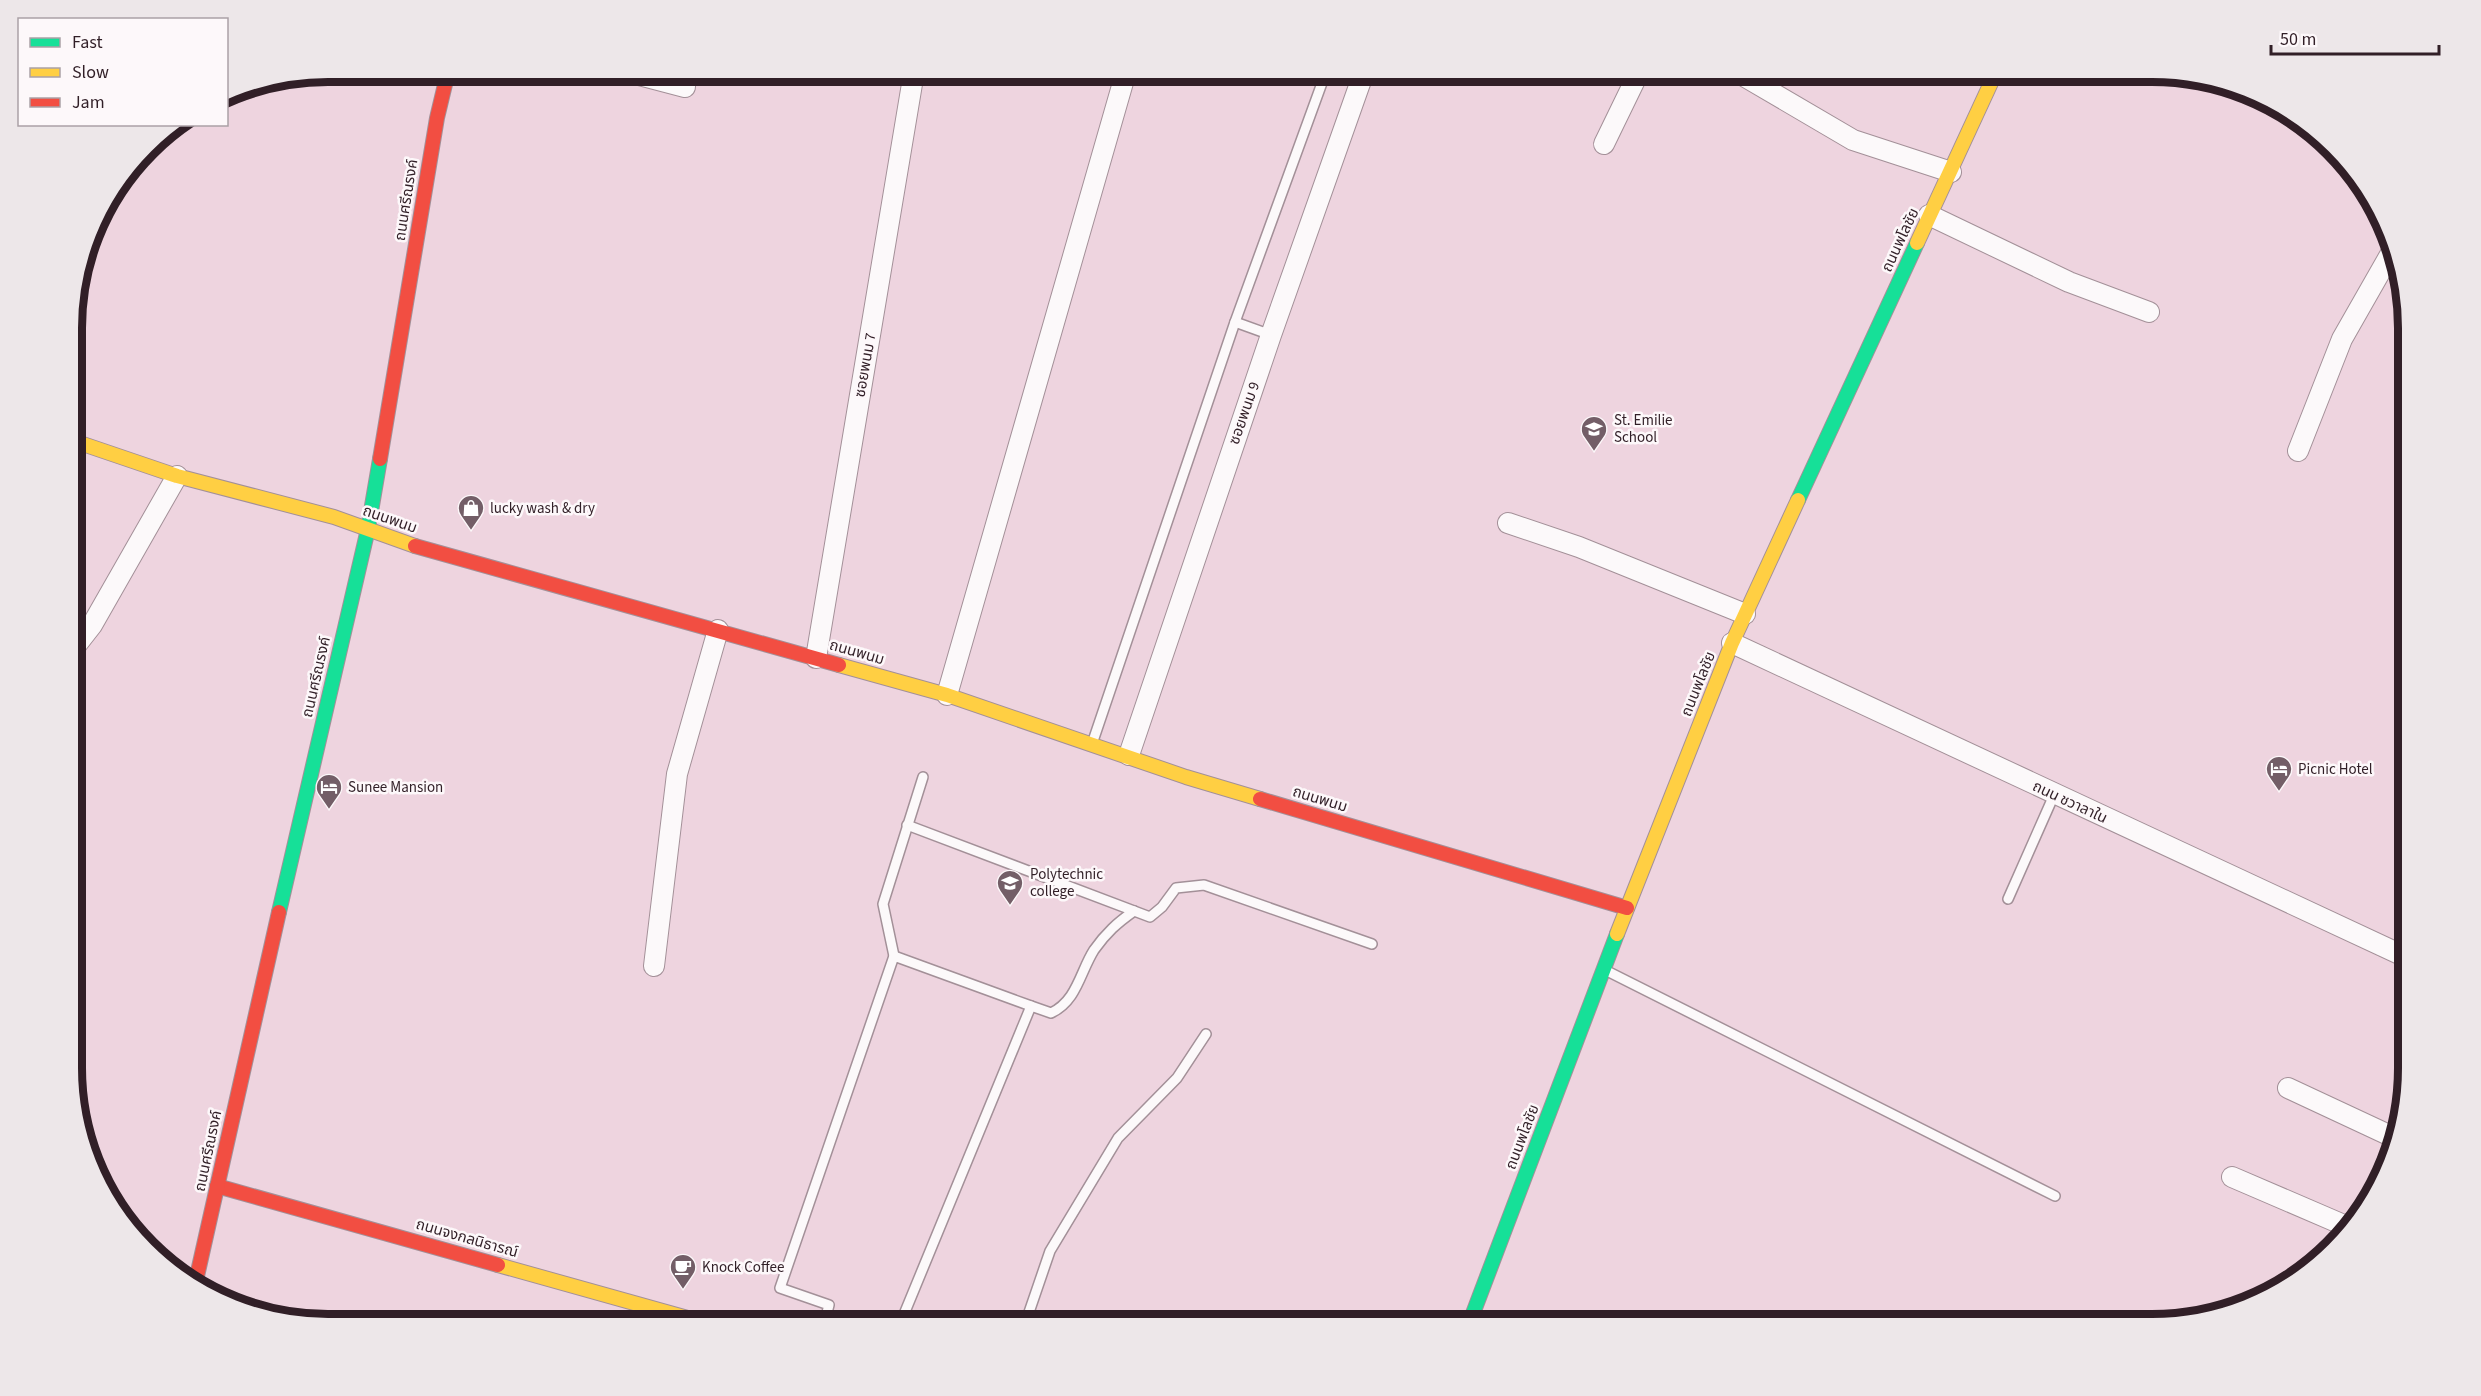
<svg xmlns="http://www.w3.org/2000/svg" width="2481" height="1396" viewBox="0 0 2481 1396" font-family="'Source Sans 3','Noto Sans Thai',sans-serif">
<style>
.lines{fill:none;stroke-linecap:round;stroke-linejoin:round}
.lane-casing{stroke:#a39098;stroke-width:12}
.street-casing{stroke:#a39098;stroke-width:22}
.fast-casing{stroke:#a39098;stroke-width:16}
.slow-casing{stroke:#a39098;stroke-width:16}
.jam-casing{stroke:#a39098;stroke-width:16}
.lane{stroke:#fcf9fa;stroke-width:9}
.street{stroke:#fcf9fa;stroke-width:20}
.fast{stroke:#16e098;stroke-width:14}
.slow{stroke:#ffcf43;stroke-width:14}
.jam{stroke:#f24e42;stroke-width:14}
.labels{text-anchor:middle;stroke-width:5;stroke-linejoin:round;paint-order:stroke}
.street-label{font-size:15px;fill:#311f27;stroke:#fdf8fa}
.poi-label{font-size:15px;fill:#311f27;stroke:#fdf8fa;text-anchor:start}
.rim{fill:none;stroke:#311f27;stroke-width:8}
</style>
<rect width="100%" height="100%" fill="#eed4df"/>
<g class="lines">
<!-- lane casing -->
<g class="lane-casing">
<g id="lane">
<polyline points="1235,322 1271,335"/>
<polyline points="1093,741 1235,322 1326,72"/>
<polyline points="907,825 1150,917 1162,907 1176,888 1204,885 1372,944"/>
<polyline points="2008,899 2054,795"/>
<polyline points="894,956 883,904 923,777"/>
<polyline points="1607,971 2055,1196"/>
<path d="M1031 1006 1051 1013C1077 1001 1080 972 1094 950 1106 933 1117 923 1134 911"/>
<polyline points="824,1324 829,1305 780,1288 894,956 1031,1006 900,1324"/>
<polyline points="1025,1324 1050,1251 1118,1138 1177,1078 1206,1034"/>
</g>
</g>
<!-- street casing -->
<g class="street-casing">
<g id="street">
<polyline points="628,72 685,87"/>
<polyline points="1737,72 1853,140 1951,172"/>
<polyline points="1604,144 1639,72"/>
<polyline points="1929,215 2069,282 2149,312"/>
<polyline points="2298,451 2342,339 2395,246"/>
<polyline points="1508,523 1579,547 1745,614"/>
<polyline points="1732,643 2408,958"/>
<polyline points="74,648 92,625 177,476"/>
<polyline points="816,658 914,72"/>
<polyline points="947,695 1126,72"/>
<polyline points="1129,755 1271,335 1364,72"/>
<polyline points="654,966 677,774 718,630"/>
<polyline points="2288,1088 2393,1137"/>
<polyline points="2232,1177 2346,1226"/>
</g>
</g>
<!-- fast casing -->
<g class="fast-casing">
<g id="fast">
<polyline points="1798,500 1917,243"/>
<polyline points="279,912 368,529 380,459"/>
<polyline points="1469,1324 1617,934"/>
</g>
</g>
<!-- slow casing -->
<g class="slow-casing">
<g id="slow">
<polyline points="1917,243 1996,72"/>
<polyline points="74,441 177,476 334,517 415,546"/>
<polyline points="839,665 947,695 1186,777 1260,799"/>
<polyline points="1617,934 1732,643 1798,500"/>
<polyline points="498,1265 709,1324"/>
</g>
</g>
<!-- jam casing -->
<g class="jam-casing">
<g id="jam">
<polyline points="380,459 437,118 448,72"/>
<polyline points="415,546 839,665"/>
<polyline points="1260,799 1627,908"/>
<polyline points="217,1186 498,1265"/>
<polyline points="195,1285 279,912"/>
</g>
</g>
<!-- lane -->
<use href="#lane" class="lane"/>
<!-- street -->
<use href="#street" class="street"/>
<!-- fast -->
<use href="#fast" class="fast"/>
<!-- slow -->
<use href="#slow" class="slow"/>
<!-- jam -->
<use href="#jam" class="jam"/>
</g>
<!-- icons -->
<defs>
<g id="school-pin" transform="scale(1.35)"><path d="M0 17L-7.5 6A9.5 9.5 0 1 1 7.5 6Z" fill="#735e67" stroke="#fdf8fa"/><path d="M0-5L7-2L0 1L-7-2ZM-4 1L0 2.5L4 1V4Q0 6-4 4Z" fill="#fff"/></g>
<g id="shop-pin" transform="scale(1.35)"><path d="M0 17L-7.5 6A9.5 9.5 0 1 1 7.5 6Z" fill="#735e67" stroke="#fdf8fa"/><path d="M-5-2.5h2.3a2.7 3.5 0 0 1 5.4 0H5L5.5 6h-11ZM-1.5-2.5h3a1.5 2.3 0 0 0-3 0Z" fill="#fff"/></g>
<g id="hotel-pin" transform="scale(1.35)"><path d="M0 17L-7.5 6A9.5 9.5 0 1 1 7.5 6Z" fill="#735e67" stroke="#fdf8fa"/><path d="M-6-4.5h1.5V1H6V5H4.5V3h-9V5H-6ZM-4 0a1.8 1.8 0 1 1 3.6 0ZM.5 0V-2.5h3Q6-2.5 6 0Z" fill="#fff"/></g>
<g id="university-pin" transform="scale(1.35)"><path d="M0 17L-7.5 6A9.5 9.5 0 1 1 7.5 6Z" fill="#735e67" stroke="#fdf8fa"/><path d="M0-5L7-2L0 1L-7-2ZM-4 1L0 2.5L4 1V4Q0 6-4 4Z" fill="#fff"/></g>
<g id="cafe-pin" transform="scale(1.35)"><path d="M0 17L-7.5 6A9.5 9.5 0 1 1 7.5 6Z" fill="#735e67" stroke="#fdf8fa"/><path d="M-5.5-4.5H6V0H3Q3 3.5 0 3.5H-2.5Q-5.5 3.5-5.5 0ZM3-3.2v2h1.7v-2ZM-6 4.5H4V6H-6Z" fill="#fff"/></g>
</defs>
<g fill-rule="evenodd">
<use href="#school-pin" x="1594" y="429"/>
<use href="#shop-pin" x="471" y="508"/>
<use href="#hotel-pin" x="2279" y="769"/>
<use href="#hotel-pin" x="329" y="787"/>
<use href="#university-pin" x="1010" y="883"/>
<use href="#cafe-pin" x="683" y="1267"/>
</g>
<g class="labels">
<!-- street labels -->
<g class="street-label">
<text transform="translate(406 200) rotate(-81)" y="5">ถนนศรีณรงค์</text>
<text transform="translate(1900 240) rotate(-65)" y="5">ถนนพโลชัย</text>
<text transform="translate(865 365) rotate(-80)" y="5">ซอยพนม 7</text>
<text transform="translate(1244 413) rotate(-71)" y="5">ซอยพนม 9</text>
<text transform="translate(390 519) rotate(19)" y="5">ถนนพนม</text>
<text transform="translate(857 652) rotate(16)" y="5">ถนนพนม</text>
<text transform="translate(316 677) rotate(-77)" y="5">ถนนศรีณรงค์</text>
<text transform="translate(1698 684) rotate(-68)" y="5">ถนนพโลชัย</text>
<text transform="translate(1320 799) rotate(17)" y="5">ถนนพนม</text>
<text transform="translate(2070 802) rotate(25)" y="5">ถนน ชวาลาใน</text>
<text transform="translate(1522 1137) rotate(-69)" y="5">ถนนพโลชัย</text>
<text transform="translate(208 1151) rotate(-78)" y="5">ถนนศรีณรงค์</text>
<text transform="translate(467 1238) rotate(16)" y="5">ถนนจงกลนิธารณ์</text>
</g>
<!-- poi labels -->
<g class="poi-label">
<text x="1614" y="425">St. Emilie<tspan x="1614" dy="17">School</tspan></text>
<text x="490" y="513">lucky wash &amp; dry</text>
<text x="2298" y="774">Picnic Hotel</text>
<text x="348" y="792">Sunee Mansion</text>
<text x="1030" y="879">Polytechnic<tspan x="1030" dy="17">college</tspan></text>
<text x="702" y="1272">Knock Coffee</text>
</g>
</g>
<!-- crop -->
<path d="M0 0H2481V1396H0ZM328 82H2152A246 246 0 0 1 2398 328V1068A246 246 0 0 1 2152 1314H328A246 246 0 0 1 82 1068V328A246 246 0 0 1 328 82Z" fill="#ede7e9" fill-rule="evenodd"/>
<path class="rim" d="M328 82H2152A246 246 0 0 1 2398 328V1068A246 246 0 0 1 2152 1314H328A246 246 0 0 1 82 1068V328A246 246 0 0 1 328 82Z"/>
<!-- legend -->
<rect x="18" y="18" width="210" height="108" fill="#fdf8fa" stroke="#aba1a6" stroke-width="1.5"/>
<rect x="30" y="38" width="30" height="9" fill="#16e098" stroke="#aba1a6" stroke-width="1.5"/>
<text x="72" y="48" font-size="18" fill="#311f27">Fast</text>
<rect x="30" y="68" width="30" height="9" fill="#ffcf43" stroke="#aba1a6" stroke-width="1.5"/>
<text x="72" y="78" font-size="18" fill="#311f27">Slow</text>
<rect x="30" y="98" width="30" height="9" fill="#f24e42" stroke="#aba1a6" stroke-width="1.5"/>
<text x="72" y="108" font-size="18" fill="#311f27">Jam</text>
<!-- scale -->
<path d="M2271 45v9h168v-9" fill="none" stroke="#311f27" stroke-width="3"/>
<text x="2280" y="45" font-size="18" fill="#311f27" stroke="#fdf8fa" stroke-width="4.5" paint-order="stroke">50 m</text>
</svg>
